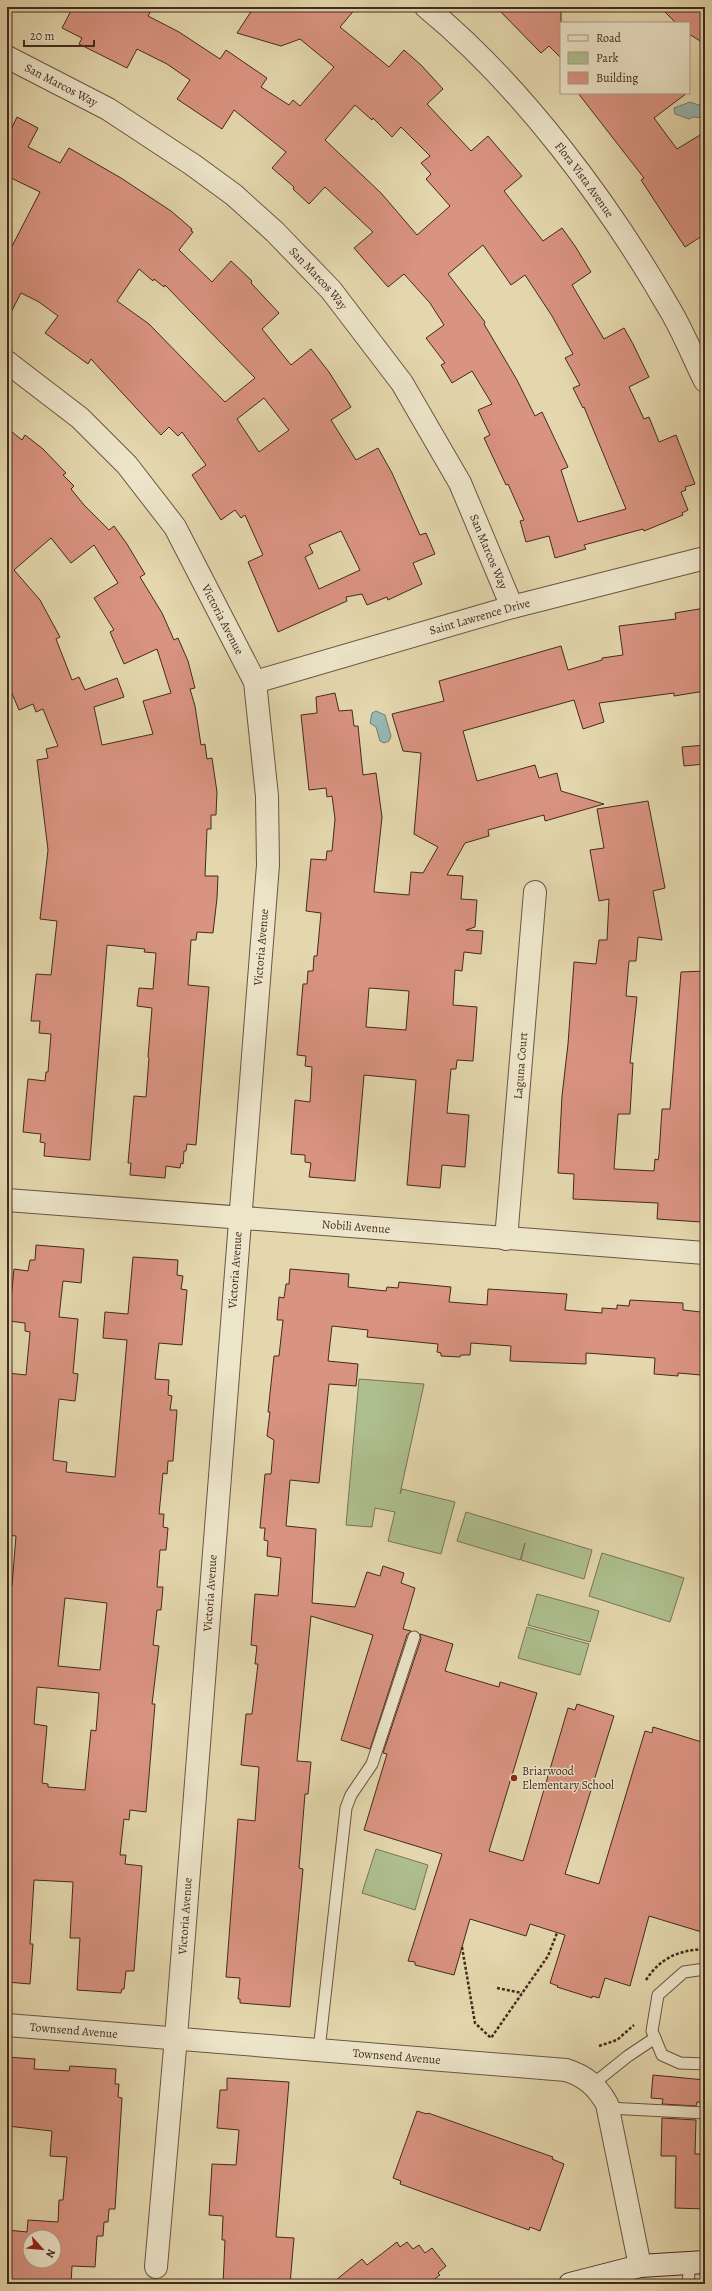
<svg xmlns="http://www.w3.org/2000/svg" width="712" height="2291" viewBox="0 0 712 2291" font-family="Alegreya,serif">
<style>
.green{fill:#aebf8f;stroke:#787457}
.water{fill:#97b8b2;stroke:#757f77}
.building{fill:#d99381;stroke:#432a1f;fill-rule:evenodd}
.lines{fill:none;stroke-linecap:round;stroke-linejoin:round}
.lane-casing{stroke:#6b5542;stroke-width:13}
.street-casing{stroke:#6b5542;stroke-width:24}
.secondary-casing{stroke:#432a1f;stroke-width:24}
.path{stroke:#432a1f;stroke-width:2.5;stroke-dasharray:3 2;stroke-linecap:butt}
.lane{stroke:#ede5ca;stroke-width:11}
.street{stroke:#ede5ca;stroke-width:22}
.secondary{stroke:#ede5ca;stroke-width:22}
.poi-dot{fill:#8f2418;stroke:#ede5ca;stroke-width:1.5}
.labels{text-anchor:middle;stroke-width:3;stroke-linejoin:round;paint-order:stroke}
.street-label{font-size:12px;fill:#432a1f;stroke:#ede5ca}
.poi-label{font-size:12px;fill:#432a1f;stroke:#ede5ca;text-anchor:start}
</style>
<rect width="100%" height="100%" fill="#e4d7ad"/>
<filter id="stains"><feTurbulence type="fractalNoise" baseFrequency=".005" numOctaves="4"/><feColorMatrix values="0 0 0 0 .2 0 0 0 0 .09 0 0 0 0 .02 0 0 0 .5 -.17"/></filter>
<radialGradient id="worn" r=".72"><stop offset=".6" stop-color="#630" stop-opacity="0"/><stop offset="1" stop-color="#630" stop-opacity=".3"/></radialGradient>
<!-- green -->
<g class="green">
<polygon points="359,1379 424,1384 400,1494 402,1489 455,1502 441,1554 388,1541 395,1512 375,1508 372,1527 346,1525"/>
<polygon points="466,1512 592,1550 584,1579 521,1560 525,1543 520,1560 457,1541"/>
<polygon points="602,1553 684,1578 670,1622 589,1596"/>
<polygon points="537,1594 599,1611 590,1642 528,1625"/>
<polygon points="527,1627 589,1644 580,1675 518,1658"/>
<polygon points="376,1849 428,1865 415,1910 362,1893"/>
</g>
<!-- water -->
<g class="water">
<polygon points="690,102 705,107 705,118 693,117 689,119 675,114 674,108"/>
<polygon points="376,711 385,715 391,736 389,741 384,743 380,741 376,727 370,723 372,713"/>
</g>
<!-- building -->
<g class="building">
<path d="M73 7H153L148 16 179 32 220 59 226 50 267 78 261 87 289 105 293 100 300 106 334 67 300 39 281 46 237 33 254 7H357L340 27 389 67 404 50 421 65 443 89 427 104 471 151 488 136 522 176 504 191 543 241 562 228 575 246 591 272 572 285 604 339 624 328 633 344 649 377 629 387 644 419 649 417 659 442 676 435 695 484 685 487 686 490 681 492 688 510 682 513 683 515 644 531 643 529 584 545 586 549 555 558 549 536 526 542 520 521 524 520 508 484 506 485 484 438 490 435 478 410 492 404 472 371 452 383 441 365 445 363 426 338 444 325 430 303 404 274 388 287 354 248 373 232 325 187 309 204 293 189 294 187 272 168 286 152 234 110 222 129 177 99 190 80 167 64 137 49 127 68 79 44 82 38 62 28ZM355 105 372 120 373 118 392 137 401 127 430 156 421 163 431 174 426 179 450 206 417 235 381 193 325 140ZM483 245 511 285 525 275 552 316 573 354 565 358 580 385 573 388 583 408 584 407 626 509 578 522 561 470 568 467 542 412 535 416 517 380 484 324 485 322 448 274Z"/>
<polygon points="496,7 561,7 561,58 549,46 541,53"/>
<polygon points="660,7 705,7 705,44 689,34 689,23 676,23"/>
<polygon points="578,93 687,93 654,118 677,149 705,132 705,234 685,247 641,180 644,178"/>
<path d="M17 117 38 128 28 147 60 163 69 148 121 178 171 211 192 229 191 231 193 232 179 250 212 282 231 261 252 281 251 283 279 313 262 329 291 365 311 349 329 372 351 407 331 420 356 460 378 448 392 473 420 535 426 533 435 554 413 563 422 584 388 600 387 597 367 605 362 594 346 597 347 601 278 632 248 562 263 555 245 515 241 518 235 510 221 520 192 475 206 465 182 432 178 436 169 427 161 435 91 359 88 364 45 333 58 316 39 302 21 293 7 320V256L40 192 7 176V138ZM139 269 153 281 154 279 164 287 165 285 255 378 225 402 149 324 117 301ZM264 398 289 430 259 452 237 419ZM341 531 360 570 319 589 305 557 313 553 309 545Z"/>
<path d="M7 428 22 440 25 435 43 449 66 473 63 475 74 486 71 489 84 505 109 530 114 526 127 544 145 574 140 577 162 613 174 640 178 638 188 661 195 688 190 689 195 706 201 745 205 744 207 759 212 758 217 792 216 815H211V829H207L205 876H218L217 898 213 933 197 932 196 940H191L188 985 209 987 196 1145 187 1144 186 1151H184L183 1164 181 1163 180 1168 166 1166 165 1178 130 1175 131 1163H128L134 1096 146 1097 149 1058 148 1057 152 1008 137 1006 139 988 153 989 156 953 144 952 145 949 107 945 90 1160 44 1156 45 1143 40 1142 41 1134 23 1132 28 1079 45 1081 46 1072H48L51 1034 39 1033 40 1021H31L36 974 51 975 57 921 40 919 48 850 37 760 48 758 46 749 58 746 43 709 36 712 33 704 19 710 7 682ZM51 538 71 563 94 545 118 583 94 598 114 630 110 632 124 664 157 649 171 693 143 701 153 734 102 745 94 707 124 697 117 678 85 690 79 677 72 680 56 639 60 637 40 600 14 570Z"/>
<path d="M705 608V691L674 696V693L599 703 604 722 583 729 574 700 463 731 477 781 535 765 539 778 557 773 561 791 604 804 545 821 544 815 488 830 489 836 465 843 447 875 463 876 461 899 477 900 475 927 466 930 483 931 481 954 464 952 462 971 455 970 453 1005 477 1007 473 1061 457 1060 456 1069H451L447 1113 469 1115 465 1167 442 1165 440 1188 407 1185 416 1080 364 1075 355 1181 309 1177 311 1163 305 1162V1155L291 1154 295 1100 310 1102 312 1067 305 1066 306 1056 297 1055 303 984H307L308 971H313L314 956H317L321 913 306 911 311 859 326 860 327 851H332L335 819 332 796 327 797 326 788 309 790 301 715 317 713 316 697 335 693 339 711 352 710 354 726H358L363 775 376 773 382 817 374 892 409 895 411 872 423 873 438 847 414 834 421 753 403 751 392 714 444 701 439 681 561 646 568 670 602 660V658L623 655 619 626 676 619 675 613ZM369 988 409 991 406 1030 366 1027Z"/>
<polygon points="705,745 705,764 684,766 682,747"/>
<polygon points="648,801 665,888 653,891 662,940 638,937 636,961 629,961 626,996 637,997 630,1063 633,1063 630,1114 618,1114 614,1169 654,1171 655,1159 658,1160 659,1155 662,1109 670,1109 681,972 705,971 705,1208 702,1208 701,1222 657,1219 658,1203 573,1199 574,1174 558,1173 562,1096 568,1044 574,962 596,964 599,940 607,940 609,899 599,901 590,850 604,848 597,809"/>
<path d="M36 1245 84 1249 81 1283 63 1281 59 1317 78 1319 73 1373 78 1374 75 1401 59 1399 53 1460 67 1462 66 1472 115 1477 127 1340 103 1338 105 1312 128 1314 133 1257 178 1260 177 1275 183 1276 181 1289 187 1290 182 1345 159 1343 155 1379 169 1380 168 1395 172 1396 170 1410H177L173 1461H168L167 1474 163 1473 159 1514H164L163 1527 168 1528 166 1550H160L157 1587H163L161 1610H157L153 1645 159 1646 152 1704H155L146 1812 130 1810 129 1820 124 1819 120 1855H126L125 1864 142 1866 134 1971H126L124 1989H122L121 1993 77 1990 80 1938H70L73 1882 34 1880 30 1944H33L30 1984 7 1982V1585L12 1586 16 1536 7 1535V1373L26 1375 30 1332 25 1331V1323L9 1321 14 1269 28 1271 30 1260H35ZM65 1598 107 1603 100 1670 58 1666ZM37 1687 99 1693 96 1731 91 1730 85 1790 48 1787V1784L42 1783 47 1726 34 1724Z"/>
<polygon points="290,1269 349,1274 348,1287 386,1291 387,1287 398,1288 399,1282 451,1287 449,1302 487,1305 488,1289 567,1294 565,1310 602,1313 602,1308 617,1309 617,1305 629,1306 630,1300 683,1303 683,1310 701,1312 701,1314 705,1314 705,1330 701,1375 678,1373 678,1376 654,1374 655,1358 586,1353 586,1364 510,1361 511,1346 471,1343 470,1355 461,1355 460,1357 441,1356 441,1353 437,1352 438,1344 367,1337 368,1330 332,1326 328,1361 358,1364 356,1386 329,1384 319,1483 290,1480 286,1526 316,1529 312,1603 355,1607 367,1572 380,1576 383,1566 404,1573 401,1583 415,1588 403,1629 411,1631 407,1635 370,1749 341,1740 373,1635 311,1616 297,1761 311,1762 308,1794 305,1794 299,1868 303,1869 290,2007 240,2003 240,1999 238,1999 240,1978 226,1977 238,1819 255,1821 259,1767 241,1765 246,1714 252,1714 258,1664 255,1664 257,1646 251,1645 255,1594 278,1596 281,1558 267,1556 268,1541 264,1540 265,1528 260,1528 265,1474 271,1474 274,1440 267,1436 270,1412 268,1412 274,1356 279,1356 283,1320 277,1320 279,1297 284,1298 286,1284 289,1284"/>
<polygon points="420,1634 453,1644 445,1671 492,1685 499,1687 500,1682 537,1693 489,1851 523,1861 568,1708 575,1710 577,1704 614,1716 565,1874 599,1884 645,1731 652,1733 653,1727 705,1743 705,1933 649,1916 630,1986 605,1978 599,1998 592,1996 592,1998 557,1987 558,1986 550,1983 565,1935 530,1924 526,1936 470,1919 454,1975 415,1965 415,1962 408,1961 442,1854 364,1830 387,1754 383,1753 421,1639"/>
<path d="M7 2057 35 2059 34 2069 69 2071 70 2066 116 2069 115 2084H119L118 2097 122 2098 115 2209H109L108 2222H104L103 2236H97L95 2267 72 2266 71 2284H7V2230L27 2232 28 2220 58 2222 59 2200H63L67 2157 50 2156 52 2131 7 2126ZM30 2237H54V2261H30Z"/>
<polygon points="653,2075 705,2080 705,2103 697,2102 696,2106 662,2104 663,2099 651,2098"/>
<polygon points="227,2078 289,2082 276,2237 294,2238 290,2284 223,2284 225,2240 222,2240 223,2216 209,2215 212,2164 236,2165 239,2130 217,2128 220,2090 227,2090"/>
<polygon points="417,2111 427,2114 428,2113 553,2157 552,2159 564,2164 540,2231 530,2227 529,2230 467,2208 400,2184 401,2181 393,2178"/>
<polygon points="662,2118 696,2120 695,2154 705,2154 705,2209 675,2208 676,2156 661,2156"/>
<polygon points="397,2242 400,2247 407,2242 413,2249 419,2245 425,2253 432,2248 446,2266 438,2273 440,2275 428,2284 331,2284 362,2259 367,2265"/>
</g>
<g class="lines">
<!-- lane casing -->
<g class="lane-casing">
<g id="lane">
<polyline points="705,1969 684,1972 658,1995 652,2031 662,2055 680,2063 705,2064"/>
<polyline points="319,2050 346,1808 351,1795 372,1764 414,1637"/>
<polyline points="593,2084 628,2056 655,2038"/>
<polyline points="608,2108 705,2113"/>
<polyline points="688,2284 690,2262"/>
</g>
</g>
<!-- street casing -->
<g class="street-casing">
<g id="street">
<path id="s1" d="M426 7C521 85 608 202 669 308 683 331 693 357 705 381"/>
<path id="s2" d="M7 57 108 109 193 165 234 195 275 232 331 290 402 383 460 483 512 607"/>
<path id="s3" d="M7 362 80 418 127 465 175 527 255 682 267 796 268 865 176 2037 156 2267"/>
<path id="s4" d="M255 682 512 607 705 558"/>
<path id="s5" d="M7 1200 705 1253"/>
<path id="s6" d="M506 1239 535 892"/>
<path id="s7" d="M7 2025 566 2070C585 2076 597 2086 607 2104L640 2266"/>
</g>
</g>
<!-- secondary casing -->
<g class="secondary-casing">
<polyline id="secondary" points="570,2284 640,2266 705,2262"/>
</g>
<!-- path -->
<g class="path">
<polyline points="462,1947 475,2023 491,2038 548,1956 557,1933"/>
<path d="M646 1980C660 1958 679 1950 705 1949"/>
<polyline points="497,1988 522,1993"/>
<polyline points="599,2046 617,2040 634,2025"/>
</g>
<!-- lane -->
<use href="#lane" class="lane"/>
<!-- street -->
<use href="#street" class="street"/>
<!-- secondary -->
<use href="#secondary" class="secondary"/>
</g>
<!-- markers -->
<circle class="poi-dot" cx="514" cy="1778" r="4"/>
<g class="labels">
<!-- street labels -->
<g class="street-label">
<text dy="4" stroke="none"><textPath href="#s2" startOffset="61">San Marcos Way</textPath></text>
<text dy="4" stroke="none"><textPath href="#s1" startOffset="235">Flora Vista Avenue</textPath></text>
<text dy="4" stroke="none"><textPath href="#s2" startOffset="385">San Marcos Way</textPath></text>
<text dy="4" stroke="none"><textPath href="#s2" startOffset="709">San Marcos Way</textPath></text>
<text dy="4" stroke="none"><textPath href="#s4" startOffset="234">Saint Lawrence Drive</textPath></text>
<text dy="4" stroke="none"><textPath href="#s3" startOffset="341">Victoria Avenue</textPath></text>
<text transform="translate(261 947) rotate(-85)" y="4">Victoria Avenue</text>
<text dy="4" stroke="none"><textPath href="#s6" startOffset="174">Laguna Court</textPath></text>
<text dy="4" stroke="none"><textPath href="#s5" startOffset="350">Nobili Avenue</textPath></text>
<text transform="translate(235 1270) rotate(-86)" y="4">Victoria Avenue</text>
<text transform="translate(210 1593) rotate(-86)" y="4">Victoria Avenue</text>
<text transform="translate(185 1916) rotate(-86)" y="4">Victoria Avenue</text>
<text dy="4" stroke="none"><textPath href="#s7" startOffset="67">Townsend Avenue</textPath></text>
<text dy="4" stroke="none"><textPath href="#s7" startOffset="391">Townsend Avenue</textPath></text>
</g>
<!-- poi labels -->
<g class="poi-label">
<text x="522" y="1775">Briarwood<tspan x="522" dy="14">Elementary School</tspan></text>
</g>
</g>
<!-- margin -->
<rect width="712" height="2291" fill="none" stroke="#e4d7ad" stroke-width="24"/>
<rect x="8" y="8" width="696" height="2275" fill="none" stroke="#432a1f" stroke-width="2"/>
<rect x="12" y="12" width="688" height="2267" fill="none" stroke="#432a1f"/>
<!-- legend -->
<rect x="560" y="22" width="130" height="72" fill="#ede5ca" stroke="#a99a86"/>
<rect x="568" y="35" width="20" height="6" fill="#ede5ca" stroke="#a99a86"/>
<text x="596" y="42" font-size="12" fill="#432a1f">Road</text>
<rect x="568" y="52" width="20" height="12" fill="#aebf8f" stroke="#a99a86"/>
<text x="596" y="62" font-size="12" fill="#432a1f">Park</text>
<rect x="568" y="72" width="20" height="12" fill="#d99381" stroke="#a99a86"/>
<text x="596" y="82" font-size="12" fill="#432a1f">Building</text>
<!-- north arrow -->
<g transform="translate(42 2249) rotate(117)"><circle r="19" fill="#ede5ca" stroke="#a99a86"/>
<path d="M0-3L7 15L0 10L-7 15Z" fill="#8f2418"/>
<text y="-6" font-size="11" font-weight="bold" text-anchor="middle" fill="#432a1f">N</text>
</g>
<!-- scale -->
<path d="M24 40v6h70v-6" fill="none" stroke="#432a1f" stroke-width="2"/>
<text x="30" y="40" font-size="12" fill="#432a1f" stroke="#ede5ca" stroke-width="3" paint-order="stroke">20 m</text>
<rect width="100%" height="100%" filter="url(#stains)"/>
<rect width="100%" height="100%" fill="url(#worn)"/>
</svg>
